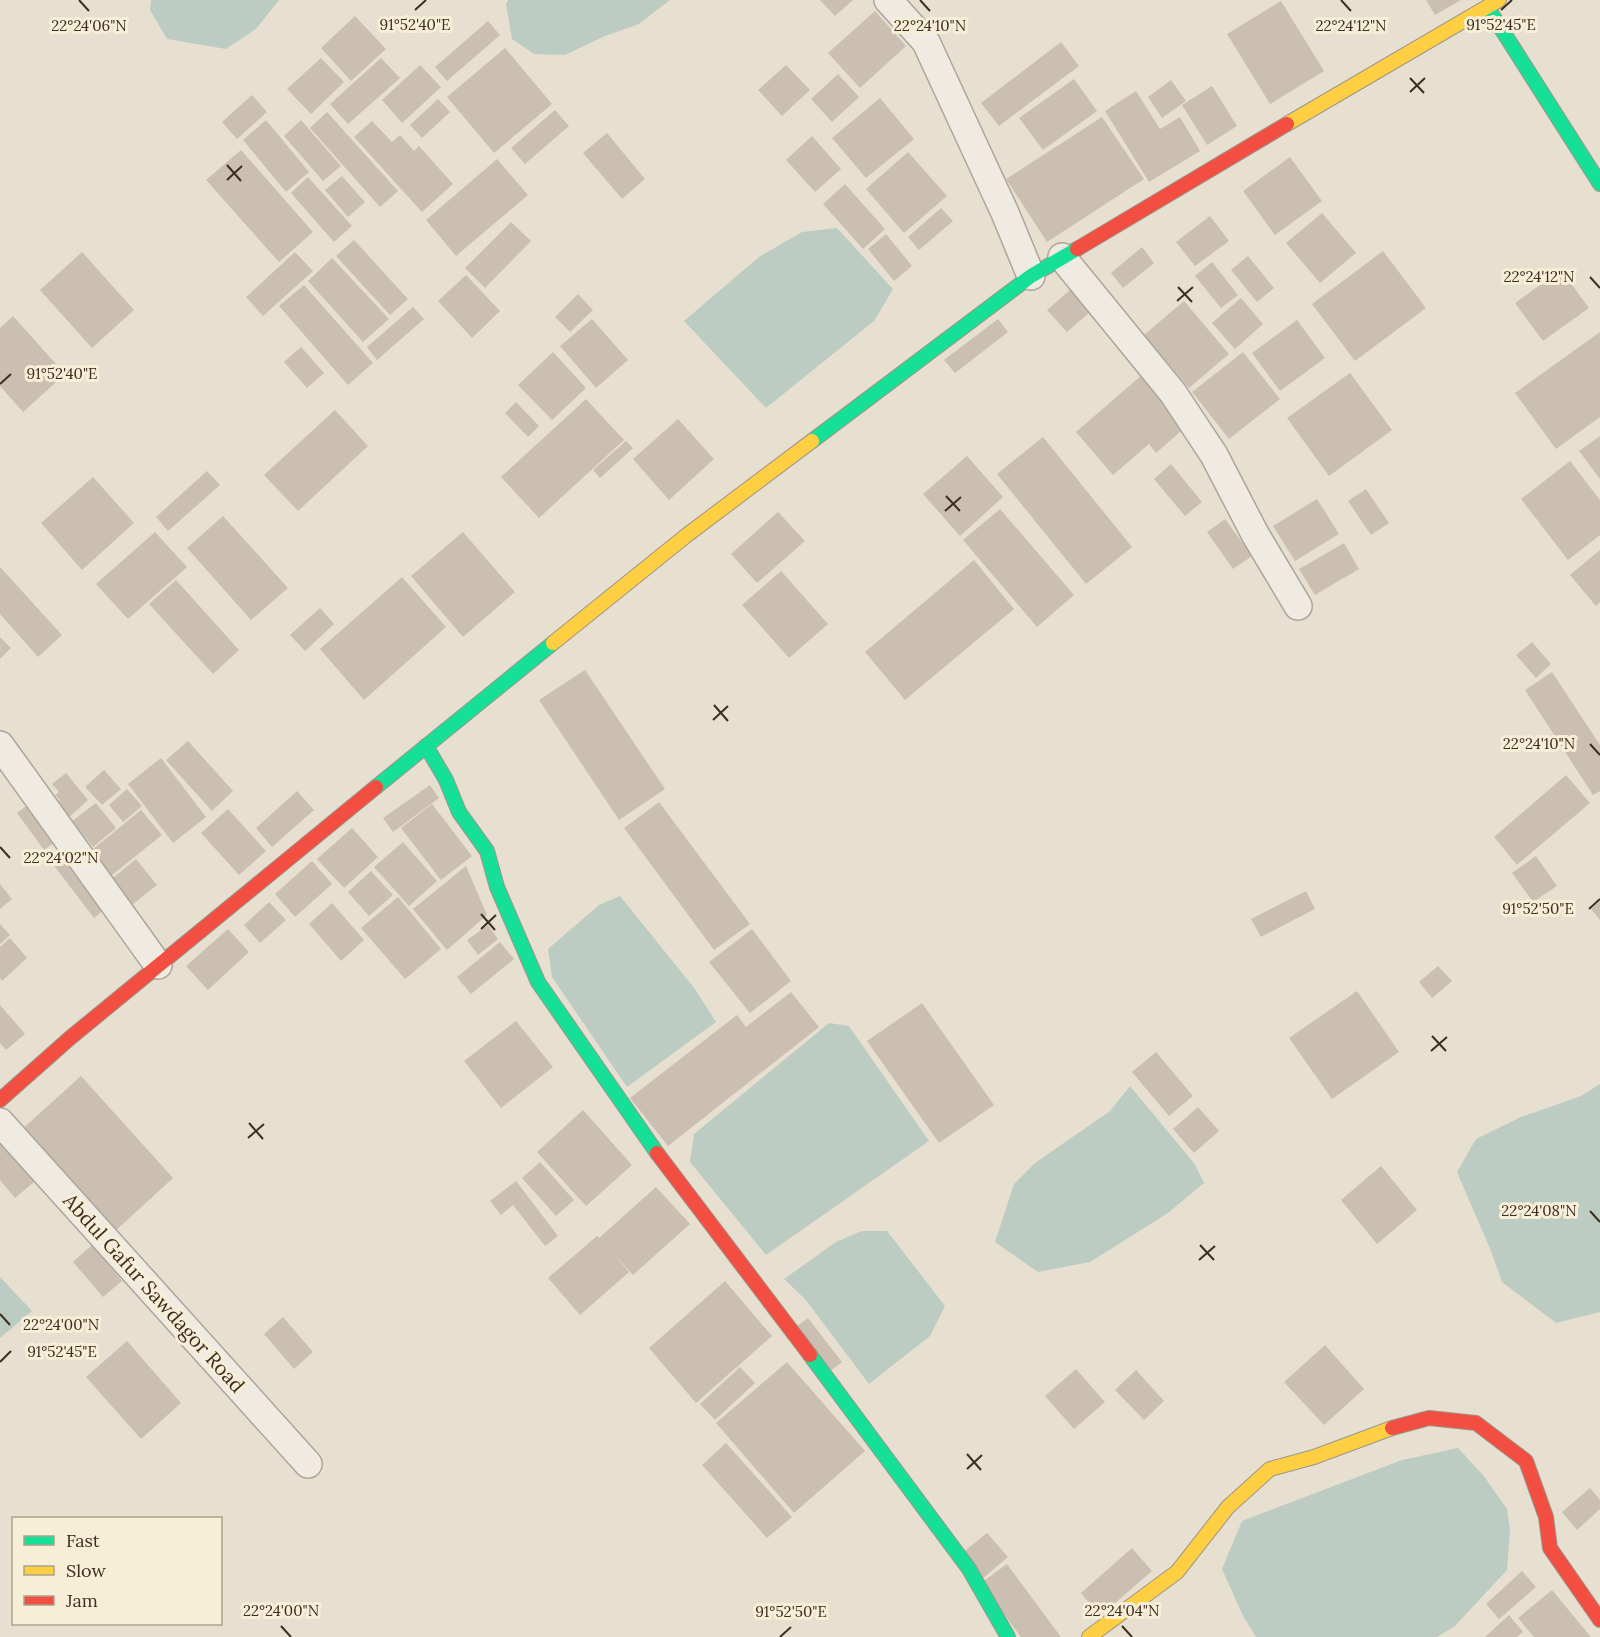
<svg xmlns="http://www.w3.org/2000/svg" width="1600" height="1637" viewBox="0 0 1600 1637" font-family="Lora,serif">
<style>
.water{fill:#bcccc2}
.building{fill:#cbbfb2}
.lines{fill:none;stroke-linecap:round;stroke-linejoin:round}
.street-casing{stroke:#ada599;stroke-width:30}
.fast-casing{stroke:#9c958a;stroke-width:16}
.slow-casing{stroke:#9c958a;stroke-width:16}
.jam-casing{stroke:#9c958a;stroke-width:16}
.street{stroke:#efebe3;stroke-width:27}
.fast{stroke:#16e098;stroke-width:14}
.slow{stroke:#ffcf43;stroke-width:14}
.jam{stroke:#f24e42;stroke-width:14}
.ticks{fill:none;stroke:#3d2e20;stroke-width:2}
.labels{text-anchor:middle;stroke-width:6;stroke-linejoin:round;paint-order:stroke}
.street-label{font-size:20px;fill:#3d2e20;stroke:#f7eed8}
.ticks-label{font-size:15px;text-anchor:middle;fill:#3d2e20;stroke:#f7eed8;stroke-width:6;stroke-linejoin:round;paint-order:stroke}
</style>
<rect width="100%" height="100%" fill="#e7e0d1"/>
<!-- water -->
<g class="water">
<polygon points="151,0 279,0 256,29 226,49 167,39 150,10"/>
<polygon points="508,0 670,0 639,24 605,36 565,55 534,54 512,39 506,4"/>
<polygon points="837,228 893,289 874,321 766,408 684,321 759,257 802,232"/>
<polygon points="620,896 695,989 716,1022 627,1087 552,977 548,949 599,905"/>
<polygon points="829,1023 849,1026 929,1141 766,1255 690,1162 694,1134"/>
<polygon points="1600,1084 1600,1312 1556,1323 1502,1282 1491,1251 1457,1172 1476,1139 1521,1117 1581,1096"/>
<polygon points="1130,1086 1194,1163 1204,1183 1168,1213 1090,1262 1038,1272 995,1242 1014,1184 1035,1163 1110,1111"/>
<polygon points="862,1231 887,1231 945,1306 930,1336 869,1384 805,1299 784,1279 836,1242"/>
<polygon points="0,1277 32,1311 0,1338"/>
<polygon points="1458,1448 1483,1475 1507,1509 1510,1530 1507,1570 1455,1626 1437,1637 1256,1637 1243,1616 1222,1569 1242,1521 1402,1460"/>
</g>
<!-- building -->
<g class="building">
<polygon points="820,0 853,0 835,16"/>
<polygon points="1426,0 1461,0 1435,15"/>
<polygon points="1281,1 1324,71 1270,104 1227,34"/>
<polygon points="875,11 906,46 860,88 828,53"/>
<polygon points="355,16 386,49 351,81 321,48"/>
<polygon points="488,21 500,35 447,81 435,67"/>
<polygon points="1061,42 1079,66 999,126 981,103"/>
<polygon points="505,48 552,104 494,153 447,97"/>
<polygon points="321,58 344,82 311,114 287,89"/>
<polygon points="381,58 400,78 348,124 330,104"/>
<polygon points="420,65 441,87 402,123 382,100"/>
<polygon points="786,65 810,90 782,116 758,90"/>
<polygon points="838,74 859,97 832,122 811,99"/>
<polygon points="1074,79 1097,111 1043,150 1019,118"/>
<polygon points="1171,80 1186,101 1162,118 1148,97"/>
<polygon points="1212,86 1237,126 1207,145 1182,105"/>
<polygon points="1136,91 1160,129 1180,117 1200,151 1149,182 1105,111"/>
<polygon points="252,95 267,112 237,139 222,122"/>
<polygon points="880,98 914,139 866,178 832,138"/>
<polygon points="438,99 450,112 422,138 410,125"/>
<polygon points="555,110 569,126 525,164 511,148"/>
<polygon points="327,112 398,191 380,207 310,128"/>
<polygon points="1102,117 1144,179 1047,242 1006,179"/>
<polygon points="266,120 309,172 286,192 243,140"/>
<polygon points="301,120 341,166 323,181 284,136"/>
<polygon points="372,121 392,142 400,135 414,151 419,146 453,184 422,212 354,137"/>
<polygon points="607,133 645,179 622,199 583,153"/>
<polygon points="812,136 841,169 815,192 786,160"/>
<polygon points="241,150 313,232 279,262 206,180"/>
<polygon points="908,152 947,196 904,233 866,189"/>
<polygon points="1290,157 1322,201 1275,235 1243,191"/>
<polygon points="497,159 528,195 456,256 426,220"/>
<polygon points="342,176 365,202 348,217 325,190"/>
<polygon points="308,177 352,226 334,242 291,193"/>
<polygon points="845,184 885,229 863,249 823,204"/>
<polygon points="941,208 953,221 919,250 908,237"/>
<polygon points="1322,213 1356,253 1320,283 1286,243"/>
<polygon points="1210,216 1229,241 1195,266 1176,242"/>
<polygon points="511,222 531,241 485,288 465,268"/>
<polygon points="886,234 912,266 894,281 868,249"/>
<polygon points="354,240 408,299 390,315 336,256"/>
<polygon points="1142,247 1154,263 1123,288 1111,273"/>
<polygon points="1383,251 1426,308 1355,361 1312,304"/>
<polygon points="82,252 134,310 92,348 40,290"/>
<polygon points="295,252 313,271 263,316 246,297"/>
<polygon points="1248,256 1274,288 1257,302 1231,270"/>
<polygon points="332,258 389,319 363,342 308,281"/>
<polygon points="1212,262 1238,295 1221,308 1195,276"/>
<polygon points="1561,270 1589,308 1543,341 1515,303"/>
<polygon points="466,275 500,311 472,338 438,301"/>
<polygon points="304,285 373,363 348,385 279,306"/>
<polygon points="1070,290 1090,312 1067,332 1047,310"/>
<polygon points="578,294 593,310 570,332 555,317"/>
<polygon points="1241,298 1263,324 1235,349 1212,323"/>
<polygon points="1184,301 1229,354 1189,388 1144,335"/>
<polygon points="413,307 424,319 377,360 367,347"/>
<polygon points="13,316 65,374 23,412 0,386 0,328"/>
<polygon points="592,319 628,360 596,388 560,346"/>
<polygon points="998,319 1008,332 955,373 944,360"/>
<polygon points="1297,320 1325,358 1280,391 1252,353"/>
<polygon points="1600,332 1600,417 1556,449 1515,393"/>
<polygon points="301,347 324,373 307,388 284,362"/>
<polygon points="553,352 586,388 552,420 518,385"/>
<polygon points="1243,352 1280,399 1229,439 1192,392"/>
<polygon points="1350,373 1392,430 1329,476 1287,418"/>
<polygon points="1143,374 1187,426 1156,453 1149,444 1113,475 1076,432"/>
<polygon points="586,399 624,440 539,518 501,477"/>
<polygon points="516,402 539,426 528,437 505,413"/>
<polygon points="335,410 368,446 298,511 264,475"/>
<polygon points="678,419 714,459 669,500 633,459"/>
<polygon points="1600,436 1600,479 1579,451"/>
<polygon points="1043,437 1132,547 1086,584 997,474"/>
<polygon points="626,441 633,448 600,478 593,470"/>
<polygon points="967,456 1003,497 960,536 923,494"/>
<polygon points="1570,461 1600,500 1600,535 1568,560 1521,499"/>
<polygon points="1171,464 1202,502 1185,516 1154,479"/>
<polygon points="207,471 220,485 168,531 156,517"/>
<polygon points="93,477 134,523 82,570 41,523"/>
<polygon points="1366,489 1389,523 1371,535 1348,501"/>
<polygon points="1317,499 1339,534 1295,561 1273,526"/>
<polygon points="1000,509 1074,595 1037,627 963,540"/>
<polygon points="778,512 805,541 757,583 731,554"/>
<polygon points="223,516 288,588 251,620 187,548"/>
<polygon points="1225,519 1252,556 1233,569 1207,532"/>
<polygon points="155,532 187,567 128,619 96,584"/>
<polygon points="463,532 515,592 463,637 411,576"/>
<polygon points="1344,543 1359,569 1315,595 1299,569"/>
<polygon points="1600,550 1600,602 1596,606 1570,575"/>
<polygon points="974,560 1014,609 905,700 865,652"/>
<polygon points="0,567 62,635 38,657 0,614"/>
<polygon points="781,571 828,624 789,658 742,605"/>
<polygon points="402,577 446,627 364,700 320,649"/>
<polygon points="176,580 239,650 213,674 149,604"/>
<polygon points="320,608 334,624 305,651 290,635"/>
<polygon points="0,637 11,648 0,659"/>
<polygon points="1532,642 1551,664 1536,678 1516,655"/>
<polygon points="585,670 665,789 619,820 539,700"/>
<polygon points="1552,672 1600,745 1600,791 1593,795 1525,690"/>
<polygon points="188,741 233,791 212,811 166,760"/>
<polygon points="161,758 206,817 173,843 128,784"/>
<polygon points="104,770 121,789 102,805 85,787"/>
<polygon points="66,773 88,800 66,820 53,806 60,800 55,795 59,792 52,784"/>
<polygon points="1566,775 1590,803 1517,865 1494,837"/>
<polygon points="430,785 439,798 393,832 383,818"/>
<polygon points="127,789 142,806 123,822 109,805"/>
<polygon points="297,791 314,810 272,847 256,828"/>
<polygon points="37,798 64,835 44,850 17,813"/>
<polygon points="659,802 750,924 714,950 624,828"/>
<polygon points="96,803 116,828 93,847 72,821"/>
<polygon points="432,804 472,856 441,880 401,828"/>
<polygon points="228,809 266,851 239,875 201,833"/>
<polygon points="141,810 162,835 107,879 87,854"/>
<polygon points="352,828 378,857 344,888 317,859"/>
<polygon points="403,842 437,881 409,906 374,867"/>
<polygon points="67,845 112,903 94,918 49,859"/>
<polygon points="1536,856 1557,886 1533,902 1512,873"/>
<polygon points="136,859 157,885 128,908 108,882"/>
<polygon points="312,861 332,884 295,917 275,894"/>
<polygon points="466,866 487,915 447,950 413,909"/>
<polygon points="371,871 393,895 369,916 348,892"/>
<polygon points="0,884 12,899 0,909"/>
<polygon points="1306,891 1315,909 1261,937 1251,919"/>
<polygon points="398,897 441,949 405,979 361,928"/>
<polygon points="1600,901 1600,920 1591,909"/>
<polygon points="269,902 286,920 260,943 244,925"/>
<polygon points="332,903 364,940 341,961 309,924"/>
<polygon points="0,924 10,935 0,944"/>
<polygon points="488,925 498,939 478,955 467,940"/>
<polygon points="228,929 249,952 208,990 186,966"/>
<polygon points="752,929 791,981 750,1013 709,962"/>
<polygon points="10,938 27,958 2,981 0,978 0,947"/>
<polygon points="500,942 514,959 471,994 457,977"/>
<polygon points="1438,966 1452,981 1432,998 1419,982"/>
<polygon points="1357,991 1399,1052 1332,1099 1289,1038"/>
<polygon points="791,992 819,1027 668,1146 630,1098 737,1015 746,1027"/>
<polygon points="922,1003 994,1105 939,1143 867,1041"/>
<polygon points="0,1005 25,1034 6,1050 0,1043"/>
<polygon points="516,1021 553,1067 501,1108 464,1061"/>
<polygon points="1156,1052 1193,1096 1169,1116 1132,1072"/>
<polygon points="81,1076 173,1178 112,1234 19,1132"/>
<polygon points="1198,1107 1219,1131 1194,1153 1173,1129"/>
<polygon points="583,1110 632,1165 586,1206 537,1152"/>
<polygon points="0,1142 34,1182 15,1198 0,1180"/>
<polygon points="540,1162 574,1200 556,1216 522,1178"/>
<polygon points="1381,1166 1417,1210 1377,1244 1341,1200"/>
<polygon points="516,1181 558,1236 545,1246 513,1205 501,1215 490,1201"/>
<polygon points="656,1187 690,1224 633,1275 612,1252 629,1272 580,1315 548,1278 597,1236 599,1238"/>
<polygon points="92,1245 122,1281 103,1297 73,1262"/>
<polygon points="725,1281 772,1336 696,1403 649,1348"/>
<polygon points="283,1317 313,1352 294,1369 264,1334"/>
<polygon points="808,1318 842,1362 828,1373 793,1329"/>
<polygon points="127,1341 181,1403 141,1439 86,1377"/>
<polygon points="1325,1345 1364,1389 1324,1425 1284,1382"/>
<polygon points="787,1362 865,1451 794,1513 716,1423"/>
<polygon points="740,1367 755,1383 715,1420 700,1404"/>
<polygon points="1076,1369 1105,1402 1074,1429 1045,1396"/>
<polygon points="1136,1370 1164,1401 1144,1420 1115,1390"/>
<polygon points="726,1443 792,1517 767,1538 702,1465"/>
<polygon points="1590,1488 1600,1500 1600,1509 1577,1530 1562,1512"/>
<polygon points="987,1533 1008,1557 982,1579 961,1554"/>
<polygon points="1132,1548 1152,1571 1100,1616 1081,1593"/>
<polygon points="1007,1564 1061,1637 1021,1637 981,1583"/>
<polygon points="1522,1571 1536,1587 1499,1619 1486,1604"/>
<polygon points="1552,1590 1591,1637 1534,1637 1518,1618"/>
<polygon points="1509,1615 1523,1632 1517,1637 1485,1637"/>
</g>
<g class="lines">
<!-- street casing -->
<g class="street-casing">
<g id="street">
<polyline points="888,0 926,42 1005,213 1031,276"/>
<polyline points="1062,257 1173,393 1214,455 1255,534 1298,606"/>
<polyline points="0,745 158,965"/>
<polyline points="0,1122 308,1464"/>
</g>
</g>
<!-- fast casing -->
<g class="fast-casing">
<g id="fast">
<polyline points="1488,8 1600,184"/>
<polyline points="812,441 1031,276 1077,249"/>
<polyline points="426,746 446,780 459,812 487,851 497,887 538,982 657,1153"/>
<polyline points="376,787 553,643"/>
<polyline points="810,1355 969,1569 1008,1637"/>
</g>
</g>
<!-- slow casing -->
<g class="slow-casing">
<g id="slow">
<polyline points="1287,124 1499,0"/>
<polyline points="553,643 687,535 812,441"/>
<polyline points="1089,1637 1177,1572 1228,1507 1270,1469 1314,1457 1392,1428"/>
</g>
</g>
<!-- jam casing -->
<g class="jam-casing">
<g id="jam">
<polyline points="1077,249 1287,124"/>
<polyline points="0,1100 70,1038 376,787"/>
<polyline points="657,1153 810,1355"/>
<polyline points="1392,1428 1429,1418 1476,1423 1526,1461 1546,1517 1550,1548 1600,1620"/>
</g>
</g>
<!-- street -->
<use href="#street" class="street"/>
<!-- fast -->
<use href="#fast" class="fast"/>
<!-- slow -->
<use href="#slow" class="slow"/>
<!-- jam -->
<use href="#jam" class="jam"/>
</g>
<!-- ticks -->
<path class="ticks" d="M79 0 89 11M920 0 930 11M1341 0 1351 11M415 10 426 0M1501 10 1512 0M1410 78 1424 93M1410 92 1425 78M227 165 241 181M227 180 242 166M1590 277 1600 288M1178 287 1192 302M1177 301 1193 287M0 384 11 374M946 496 960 511M945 511 961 497M714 705 728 721M713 720 728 706M1590 744 1600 755M0 847 10 858M1589 909 1600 899M481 914 495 930M481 929 496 915M1432 1036 1446 1051M1431 1051 1447 1037M249 1123 263 1139M248 1138 264 1124M1590 1211 1600 1222M1200 1245 1214 1260M1199 1260 1215 1246M0 1314 10 1325M0 1362 11 1351M967 1454 981 1470M967 1469 982 1455M281 1626 291 1637M1122 1626 1132 1637M780 1637 791 1627"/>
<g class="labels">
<!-- street labels -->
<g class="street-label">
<text transform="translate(154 1293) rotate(48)" y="7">Abdul Gafur Sawdagor Road</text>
</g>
</g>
<g class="ticks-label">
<text x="415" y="30">91°52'40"E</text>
<text x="1501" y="30">91°52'45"E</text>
<text x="89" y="31">22°24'06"N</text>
<text x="930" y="31">22°24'10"N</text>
<text x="1351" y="31">22°24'12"N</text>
<text x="1539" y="282">22°24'12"N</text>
<text x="62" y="379">91°52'40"E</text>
<text x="1539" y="749">22°24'10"N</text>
<text x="61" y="863">22°24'02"N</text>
<text x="1538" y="914">91°52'50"E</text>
<text x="1539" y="1216">22°24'08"N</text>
<text x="61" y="1330">22°24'00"N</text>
<text x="62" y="1357">91°52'45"E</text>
<text x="281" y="1616">22°24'00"N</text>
<text x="1122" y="1616">22°24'04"N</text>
<text x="791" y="1617">91°52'50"E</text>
</g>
<!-- legend -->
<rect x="12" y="1517" width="210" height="108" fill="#f7eed8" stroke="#ada18e" stroke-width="1.5"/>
<rect x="24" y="1536" width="30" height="9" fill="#16e098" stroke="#ada18e" stroke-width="1.5"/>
<text x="66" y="1547" font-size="18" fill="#3d2e20">Fast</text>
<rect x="24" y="1566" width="30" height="9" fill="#ffcf43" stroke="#ada18e" stroke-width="1.5"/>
<text x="66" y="1577" font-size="18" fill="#3d2e20">Slow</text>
<rect x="24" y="1596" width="30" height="9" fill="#f24e42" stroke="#ada18e" stroke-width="1.5"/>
<text x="66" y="1607" font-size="18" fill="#3d2e20">Jam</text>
</svg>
